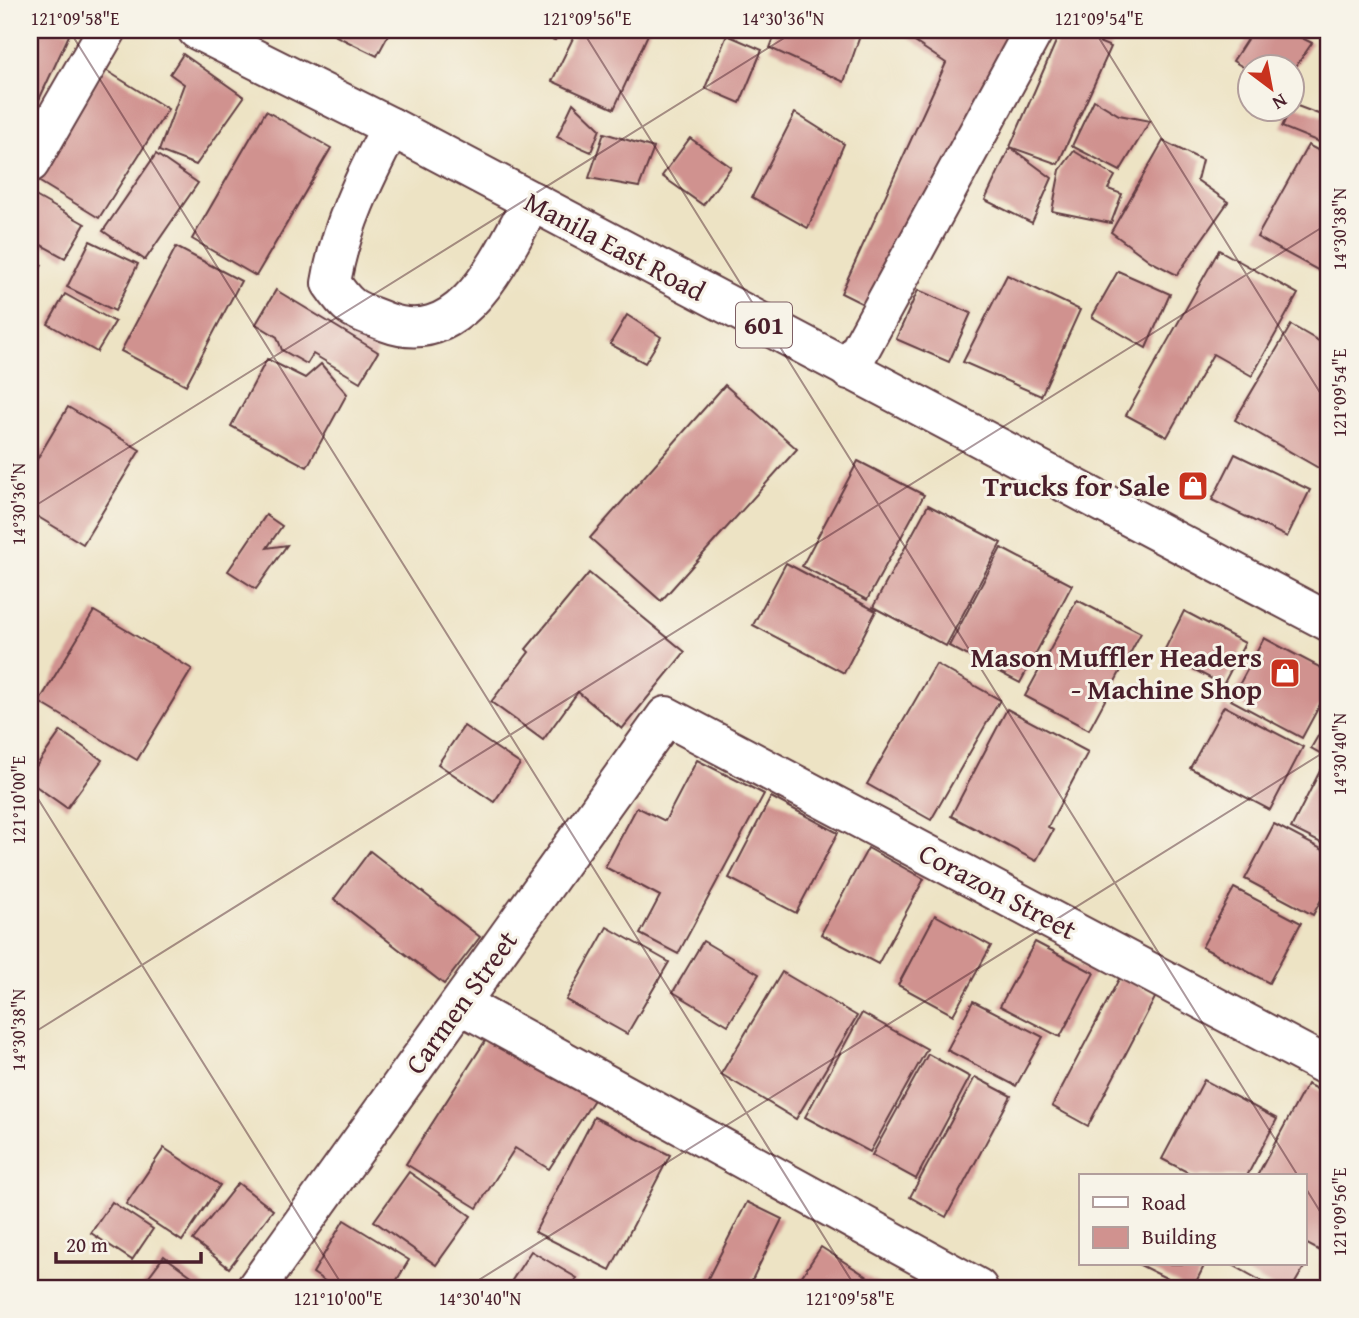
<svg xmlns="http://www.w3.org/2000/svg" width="1359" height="1318" viewBox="0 0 1359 1318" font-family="'Gentium Book Plus',serif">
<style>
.building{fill:#d0928f}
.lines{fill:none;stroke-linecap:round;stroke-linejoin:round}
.minor-casing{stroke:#623c42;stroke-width:42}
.major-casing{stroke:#623c42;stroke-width:42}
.minor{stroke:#fff;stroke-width:38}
.major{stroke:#fff;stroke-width:38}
.ticks{fill:none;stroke:#4a1f2b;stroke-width:2;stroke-opacity:0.45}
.labels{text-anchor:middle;stroke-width:6;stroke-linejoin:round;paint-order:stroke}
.shield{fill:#f7f3e8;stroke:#7e5f64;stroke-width:2}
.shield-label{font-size:26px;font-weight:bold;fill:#4a1f2b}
.street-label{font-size:28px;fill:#4a1f2b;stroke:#f7f3e8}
.poi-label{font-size:28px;font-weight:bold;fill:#4a1f2b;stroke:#f7f3e8;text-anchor:end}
.neatline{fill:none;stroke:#4a1f2b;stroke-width:2.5}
.ticks-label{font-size:18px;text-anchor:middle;fill:#4a1f2b}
</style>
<rect width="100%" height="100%" fill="#f7f3e8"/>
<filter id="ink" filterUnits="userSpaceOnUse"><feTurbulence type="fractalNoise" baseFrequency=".0143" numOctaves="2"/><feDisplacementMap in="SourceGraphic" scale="14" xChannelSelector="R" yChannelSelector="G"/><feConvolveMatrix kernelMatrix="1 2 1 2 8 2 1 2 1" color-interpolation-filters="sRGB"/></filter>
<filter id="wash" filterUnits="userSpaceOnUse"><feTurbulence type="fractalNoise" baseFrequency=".00686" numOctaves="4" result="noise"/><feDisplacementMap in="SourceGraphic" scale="28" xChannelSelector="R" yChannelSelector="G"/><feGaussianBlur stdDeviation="1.57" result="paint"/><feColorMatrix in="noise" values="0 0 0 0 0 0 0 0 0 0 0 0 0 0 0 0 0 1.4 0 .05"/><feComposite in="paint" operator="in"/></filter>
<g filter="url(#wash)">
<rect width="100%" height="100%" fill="#ede3c4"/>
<g id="blocks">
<!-- building -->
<g class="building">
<polygon points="30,30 71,31 30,119"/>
<polygon points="324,30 391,30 377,56"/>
<polygon points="516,30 563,30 555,40"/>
<polygon points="577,30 650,30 614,109 552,81"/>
<polygon points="777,30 862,30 844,82 770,48"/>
<polygon points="897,30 1024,30 879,312 841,293 946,63"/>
<polygon points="1061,30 1069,30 1111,47 1058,164 1010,147"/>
<polygon points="1253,30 1286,30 1312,43 1292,72 1292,66 1250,66 1250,71 1233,61"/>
<polygon points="727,35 762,50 740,103 705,88"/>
<polygon points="183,54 244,97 196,165 159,151 184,84 170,74"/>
<polygon points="104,69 168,109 99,218 35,179"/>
<polygon points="1094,100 1119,115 1150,121 1120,171 1072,146"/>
<polygon points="573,103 600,129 591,152 557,137"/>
<polygon points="1292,104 1329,118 1329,146 1282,127"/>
<polygon points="266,111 331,148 256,276 192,239"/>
<polygon points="795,113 844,144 808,228 752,197"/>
<polygon points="604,133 654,148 639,187 589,178"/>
<polygon points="690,138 731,167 703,205 662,176"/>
<polygon points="1163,141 1202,160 1197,180 1228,202 1177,275 1150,261 1111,232"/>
<polygon points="1308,145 1329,156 1329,262 1323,273 1257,237"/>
<polygon points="1010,147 1052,178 1032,223 985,200"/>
<polygon points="1074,151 1115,176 1108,189 1122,194 1111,223 1052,211 1060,170"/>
<polygon points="156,154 198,183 145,260 103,231"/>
<polygon points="30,193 85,224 65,258 30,239"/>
<polygon points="90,241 138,264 115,311 67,287"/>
<polygon points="176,247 241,281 186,385 121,351"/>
<polygon points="1219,250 1298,294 1252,376 1213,354 1167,437 1126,415"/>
<polygon points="30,257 42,265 30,284"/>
<polygon points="1118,271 1170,294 1146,348 1092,317"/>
<polygon points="1007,275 1080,310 1041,396 963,362"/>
<polygon points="276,290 378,352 360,382 313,354 307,364 282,350 277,337 256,324"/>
<polygon points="918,290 971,313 949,362 896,339"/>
<polygon points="65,294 115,322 97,352 48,324"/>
<polygon points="627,315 661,337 645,363 610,344"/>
<polygon points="1291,325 1329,347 1329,458 1322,470 1235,420"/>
<polygon points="267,359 305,378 321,364 347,394 307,467 231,426"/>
<polygon points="725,385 797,449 661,601 590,538"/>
<polygon points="68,407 140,450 83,544 30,512 30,471"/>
<polygon points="1235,454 1310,490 1287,537 1212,500"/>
<polygon points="858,461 924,495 867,600 802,566"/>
<polygon points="928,505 1001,543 946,646 873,607"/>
<polygon points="266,515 282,526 267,548 287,545 256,589 228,571"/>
<polygon points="1001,548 1072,585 1020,683 949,646"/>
<polygon points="786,563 876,611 844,673 753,625"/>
<polygon points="589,573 685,652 622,729 578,692 543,740 491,702 529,652 526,649"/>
<polygon points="1077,600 1141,633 1089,730 1025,696"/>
<polygon points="94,611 192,669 137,760 39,702"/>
<polygon points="1184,611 1245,643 1223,685 1163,653"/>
<polygon points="1264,638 1329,672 1329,688 1302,738 1231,700"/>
<polygon points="936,664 1000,700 931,820 867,784"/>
<polygon points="1224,706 1303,747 1270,810 1190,768"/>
<polygon points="1007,709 1088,752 1048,827 1053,830 1036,861 951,816"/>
<polygon points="1329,717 1329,758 1311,748"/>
<polygon points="464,726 520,764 494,802 438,764"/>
<polygon points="61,731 102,760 67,808 30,782 30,775"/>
<polygon points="697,760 764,794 678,954 640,934 660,896 605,867 637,807 665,821"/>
<polygon points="1320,771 1329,776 1329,847 1291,828"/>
<polygon points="771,797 838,833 796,913 729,878"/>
<polygon points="1274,824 1329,853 1329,885 1313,915 1245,879"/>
<polygon points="868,848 924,879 878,964 821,934"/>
<polygon points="370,851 480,937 444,984 334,899"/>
<polygon points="1234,888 1301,923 1269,983 1202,947"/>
<polygon points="935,915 991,946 953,1015 898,985"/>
<polygon points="607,927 669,962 627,1034 566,1000"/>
<polygon points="703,941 759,974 728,1025 673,992"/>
<polygon points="1035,942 1094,973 1060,1037 1000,1006"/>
<polygon points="782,972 857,1016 796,1119 721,1074"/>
<polygon points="1120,977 1156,996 1088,1126 1052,1106"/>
<polygon points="973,1001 1043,1037 1016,1086 947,1050"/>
<polygon points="862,1013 927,1049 870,1152 805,1117"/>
<polygon points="491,1032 595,1098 549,1169 515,1148 477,1208 406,1164"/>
<polygon points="928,1054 970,1077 916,1179 872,1155"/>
<polygon points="975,1077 1011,1096 946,1217 910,1197"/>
<polygon points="1204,1080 1277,1119 1247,1176 1195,1176 1162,1159"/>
<polygon points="1307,1084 1329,1095 1328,1255 1305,1243 1305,1176 1257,1176"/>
<polygon points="594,1117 670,1155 610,1270 535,1232"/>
<polygon points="164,1148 220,1185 182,1241 126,1204"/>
<polygon points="409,1172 471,1216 436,1265 374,1221"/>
<polygon points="238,1183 273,1210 229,1268 193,1240"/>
<polygon points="112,1202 153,1229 132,1260 91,1233"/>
<polygon points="747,1202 782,1219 748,1288 713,1288 705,1284"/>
<polygon points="344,1220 409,1260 392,1288 335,1288 313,1273"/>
<polygon points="821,1247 885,1288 794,1288"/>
<polygon points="531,1251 577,1278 571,1288 507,1288"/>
<polygon points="164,1256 208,1288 140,1288"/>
<polygon points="1138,1264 1205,1264 1193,1288 1186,1288"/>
<polygon points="1231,1264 1306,1264 1292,1288 1274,1288"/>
</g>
</g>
</g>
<g filter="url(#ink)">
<use href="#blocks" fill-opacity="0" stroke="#623c42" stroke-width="2"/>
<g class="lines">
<!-- minor casing -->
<g class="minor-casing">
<g id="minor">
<path d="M391 127C365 177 340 227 331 283 351 312 354 309 386 322 463 351 502 255 532 201"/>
<polyline points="30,163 107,30"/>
<polyline points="849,370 1034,30"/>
<polyline points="460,1004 978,1288"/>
<polyline points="256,1288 666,716 1329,1067"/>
</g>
</g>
<!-- major casing -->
<g class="major-casing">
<polyline id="major" points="197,30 391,127 1329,622"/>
</g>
<!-- minor -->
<use href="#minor" class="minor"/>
<!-- major -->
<use href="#major" class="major"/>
</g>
</g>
<!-- ticks -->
<path class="ticks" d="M69 30 856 1288M582 30 1298 1176M1094 30 1329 407M30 509 797 30M30 786 344 1288M30 1035 1329 223M1305 1187 1329 1226M466 1288 1329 749M1307 1288 1329 1275"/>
<!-- icons -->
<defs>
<g id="shop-square" transform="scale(1.575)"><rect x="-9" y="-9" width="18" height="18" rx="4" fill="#c8321e" stroke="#f7f3e8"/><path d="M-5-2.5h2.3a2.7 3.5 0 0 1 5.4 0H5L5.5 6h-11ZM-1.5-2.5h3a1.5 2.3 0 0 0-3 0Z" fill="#fff"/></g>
</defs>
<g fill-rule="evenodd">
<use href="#shop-square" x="1193" y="486"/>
<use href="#shop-square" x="1285" y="673"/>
</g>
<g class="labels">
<!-- shield labels -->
<rect class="shield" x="736" y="302.5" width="56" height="45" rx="5"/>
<g class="shield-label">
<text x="764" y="334">601</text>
</g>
<!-- street labels -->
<g class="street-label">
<text transform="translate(615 246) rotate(28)" y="10">Manila East Road</text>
<text transform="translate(998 891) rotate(28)" y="10">Corazon Street</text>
<text transform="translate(461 1002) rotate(-54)" y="10">Carmen Street</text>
</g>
<!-- poi labels -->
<g class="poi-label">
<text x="1170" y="496">Trucks for Sale</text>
<text x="1262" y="667">Mason Muffler Headers<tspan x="1262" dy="32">- Machine Shop</tspan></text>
</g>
</g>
<!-- margin -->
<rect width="1359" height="1318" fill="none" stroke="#f7f3e8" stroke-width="77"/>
<!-- legend -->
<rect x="1079" y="1174" width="228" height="91" fill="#f7f3e8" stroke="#b29e9c" stroke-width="2"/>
<rect x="1093" y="1197" width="35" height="10" fill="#ffffff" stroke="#b29e9c" stroke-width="2"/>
<text x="1142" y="1210" font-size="21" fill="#4a1f2b">Road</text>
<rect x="1093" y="1227" width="35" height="21" fill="#d0928f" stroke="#b29e9c" stroke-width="2"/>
<text x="1142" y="1244" font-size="21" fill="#4a1f2b">Building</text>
<!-- north arrow -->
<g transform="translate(1271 88) rotate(148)"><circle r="33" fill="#f7f3e8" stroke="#b29e9c" stroke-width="2"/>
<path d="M0-5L12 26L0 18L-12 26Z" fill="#c8321e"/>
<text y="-10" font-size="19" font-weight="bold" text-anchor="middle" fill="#4a1f2b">N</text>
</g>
<!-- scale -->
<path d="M56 1252v10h145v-10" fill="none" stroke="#4a1f2b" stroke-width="3.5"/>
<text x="66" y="1252" font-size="21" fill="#4a1f2b" stroke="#f7f3e8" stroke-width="5" paint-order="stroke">20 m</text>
<rect x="38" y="38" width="1282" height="1242" class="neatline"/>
<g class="ticks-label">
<text x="75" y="25">121°09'58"E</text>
<text x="587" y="25">121°09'56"E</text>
<text x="783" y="25">14°30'36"N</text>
<text x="1099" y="25">121°09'54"E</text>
<text transform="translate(1340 229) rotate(-90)" y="6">14°30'38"N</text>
<text transform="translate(1340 393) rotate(-90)" y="6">121°09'54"E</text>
<text transform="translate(19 504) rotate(-90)" y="6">14°30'36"N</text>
<text transform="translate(1340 754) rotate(-90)" y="6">14°30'40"N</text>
<text transform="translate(19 800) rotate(-90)" y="6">121°10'00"E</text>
<text transform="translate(19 1030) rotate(-90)" y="6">14°30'38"N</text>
<text transform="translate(1340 1212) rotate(-90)" y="6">121°09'56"E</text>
<text x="338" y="1305">121°10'00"E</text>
<text x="480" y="1305">14°30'40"N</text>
<text x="850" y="1305">121°09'58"E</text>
</g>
</svg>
